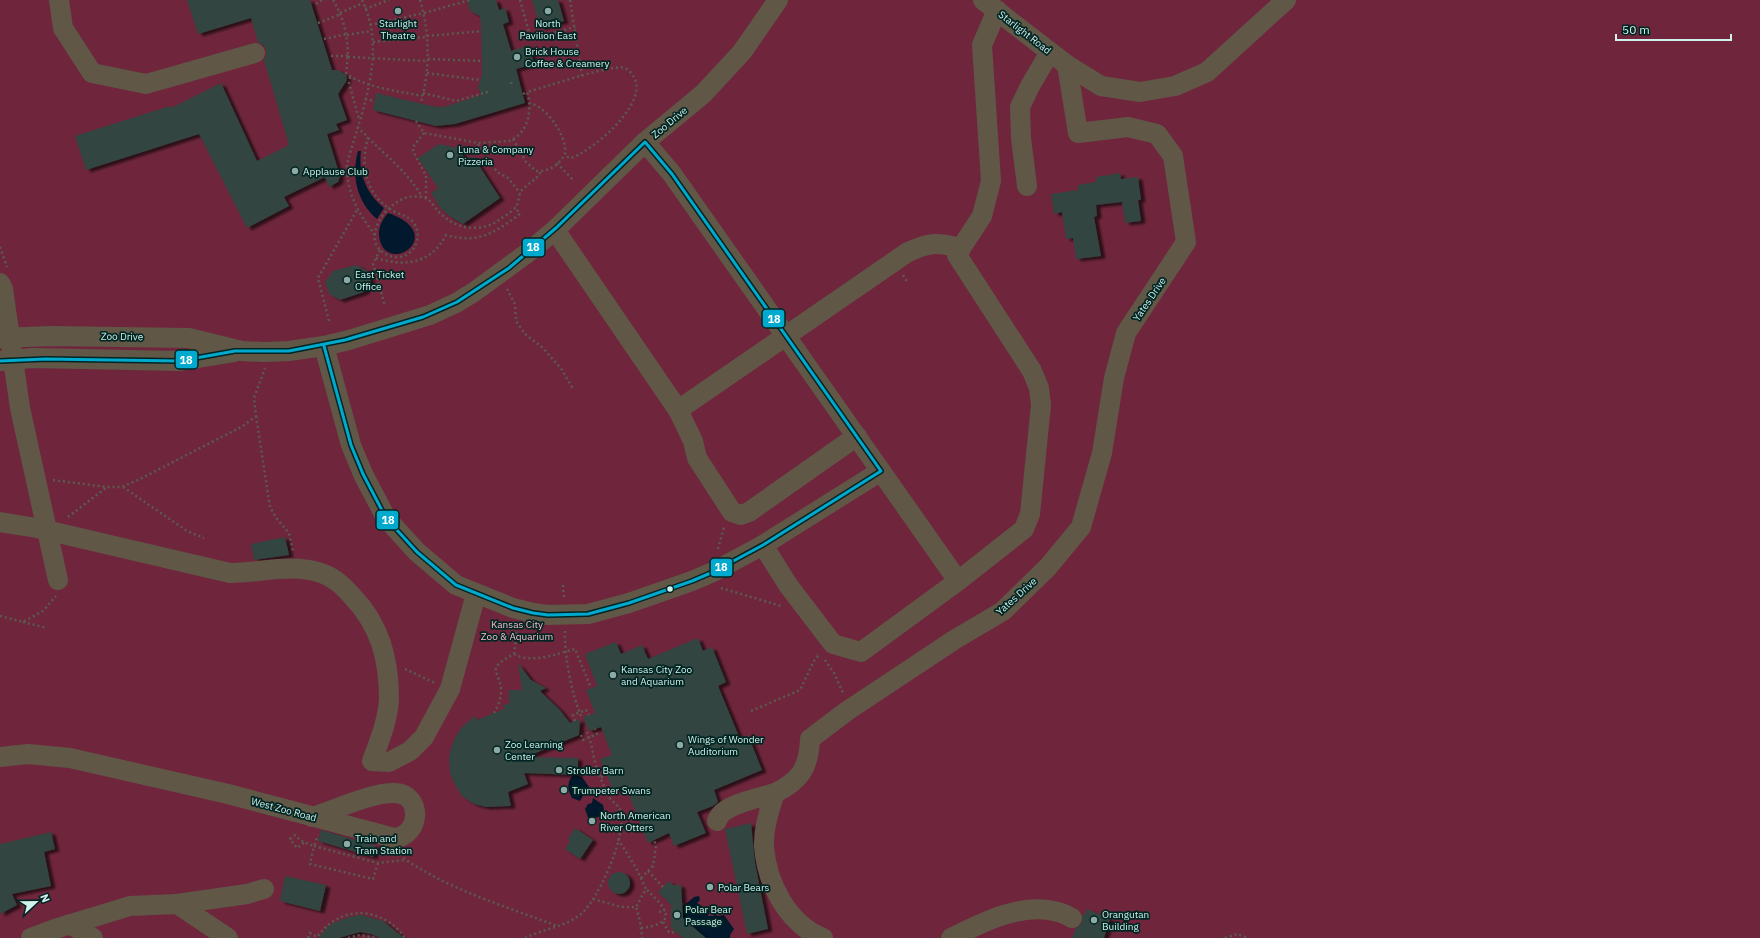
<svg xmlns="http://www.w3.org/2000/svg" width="1760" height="938" viewBox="0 0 1760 938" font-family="'IBM Plex Sans',sans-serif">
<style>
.green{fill:#6f263c}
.water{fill:#02182d}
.building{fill:#304540;filter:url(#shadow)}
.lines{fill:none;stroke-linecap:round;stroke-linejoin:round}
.path{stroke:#5b5a50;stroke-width:2.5;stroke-dasharray:2 3;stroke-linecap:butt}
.minor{stroke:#605747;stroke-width:20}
.bus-1-casing{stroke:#002522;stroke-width:6}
.bus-1{stroke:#00a9ce;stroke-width:3}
.poi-dot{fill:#8eaaa6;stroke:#002522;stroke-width:1.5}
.bus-dot{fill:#d0f1ec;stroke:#002522;stroke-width:1.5}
.labels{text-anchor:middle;stroke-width:3.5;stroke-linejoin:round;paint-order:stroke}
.poi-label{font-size:10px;fill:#d0f1ec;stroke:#002522;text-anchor:start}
.street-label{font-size:10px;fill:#d0f1ec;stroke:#002522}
.park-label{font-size:10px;fill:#fcbfcb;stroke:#002522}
.line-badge{stroke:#002522;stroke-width:1.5}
.badge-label{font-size:11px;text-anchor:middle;font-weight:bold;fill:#fff}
</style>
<defs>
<filter id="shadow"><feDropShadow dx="4.5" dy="2.5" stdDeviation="1" flood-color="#0009"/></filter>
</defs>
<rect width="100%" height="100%" fill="#122725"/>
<!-- green -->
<rect class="green" x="0" y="0" width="1760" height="938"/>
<!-- water -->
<g class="water">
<path d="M358 151H361C358 174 367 194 384 208L377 219C357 202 351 176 358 151Z"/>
<path d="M388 213C448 234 390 275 380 241 377 230 381 221 388 213Z"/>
<path d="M573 775 582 777 589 787 590 792 584 794 580 801 572 798C568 790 566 783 573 775Z"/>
<polygon points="593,798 603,805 604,810 601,816 589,820 585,809 588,804 592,803"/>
<polygon points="699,896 700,900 697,903 710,911 708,916 714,916 713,913 718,916 724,915 734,929 730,935 730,938 706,938 683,923 682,907 694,897"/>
</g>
<!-- building -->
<g class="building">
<polygon points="187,0 310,0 332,70 338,70 346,75 347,80 338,94 347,120 336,124 339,130 327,134 340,176 338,182 329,187 325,177 284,197 289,206 247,228 199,134 86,170 75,136 170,106 171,108 221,83 257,161 289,145 264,60 266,55 266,49 263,45 258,42 251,18 198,34"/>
<polygon points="467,0 496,0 499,10 505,8 509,22 503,24 511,51 529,45 534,64 516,69 525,103 455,124 436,126 373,110 376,93 431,106 444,107 481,95 478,87 482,75 481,26 480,16 470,11"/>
<polygon points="532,0 558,0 564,21 540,28"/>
<polygon points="439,144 458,148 466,160 473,156 500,198 463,224 451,217 441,209 431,193 438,188 418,158"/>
<polygon points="1120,173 1121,179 1138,177 1141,200 1138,200 1141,221 1125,223 1122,202 1096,205 1097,216 1094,217 1101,256 1076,259 1073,238 1066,239 1062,212 1054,214 1051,194 1078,190 1078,185 1096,182 1096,177"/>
<polygon points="356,265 367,271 371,282 364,292 340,300 329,294 325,282 333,271"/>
<polygon points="285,537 289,555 254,560 251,544"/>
<polygon points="698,638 703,651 712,647 726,682 718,686 740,739 748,735 762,770 714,790 718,802 713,806 697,812 706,833 674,846 669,833 648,843 625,785 613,790 607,775 600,759 612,755 601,727 589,731 583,717 595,713 586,690 597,686 585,654 616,642 621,654 642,645 648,659"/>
<polygon points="518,663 531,680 546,688 540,691 560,710 570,723 580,719 579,735 526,757 578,758 578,775 524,773 528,784 508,792 511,806 486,807 474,804 462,796 455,785 450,773 449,758 451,748 456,736 462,727 475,716 477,720 504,709 503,705 509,704 509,690 522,690"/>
<polygon points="751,823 755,863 768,929 747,934 725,829"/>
<polygon points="575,828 593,840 580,859 565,849 570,841 568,839"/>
<polygon points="321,830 376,846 373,857 318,841"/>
<polygon points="51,832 55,849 44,852 51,886 12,894 17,905 0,914 0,844"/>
<circle cx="619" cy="883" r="11"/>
<polygon points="285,876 326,885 320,911 280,901"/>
<polygon points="669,881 673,885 681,885 683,918 706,938 683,938 671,928 671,905 658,892"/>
<polygon points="1087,909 1110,919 1104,938 1072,938 1076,928 1082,923 1082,914 1085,915"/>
<polygon points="361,915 383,921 404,938 380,938 371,934 360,932 339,938 318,938 329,925 349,917"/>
</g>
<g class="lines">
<!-- path -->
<g class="path">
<path d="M333 0C347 23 350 47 346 73 364 88 400 91 422 96"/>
<path d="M362 0C388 52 361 113 347 164 346 192 359 215 376 236"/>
<path d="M420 0C430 34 430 69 421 103"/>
<polyline points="520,0 531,39 575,27"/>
<polyline points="570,0 582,76"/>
<polyline points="316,4 322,0"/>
<polyline points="365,9 389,0"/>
<polyline points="340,13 363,3"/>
<polyline points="424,13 470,0"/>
<polyline points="318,23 341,14"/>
<polyline points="370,25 424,13"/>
<polyline points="347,35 371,31"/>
<polyline points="427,36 482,31"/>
<polyline points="324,39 347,34"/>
<polyline points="373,42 427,37"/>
<polyline points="331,56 348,56"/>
<polyline points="348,57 427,61"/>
<polyline points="428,59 482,61"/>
<polyline points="427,73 480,80"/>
<polyline points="350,77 349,83 359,119"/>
<polyline points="511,82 512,86"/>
<polyline points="423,93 456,101 491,91"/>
<polyline points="523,94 527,92"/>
<polyline points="365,99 374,101"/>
<path d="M416 121 424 133 478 143 509 141C528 134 533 109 527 92 543 88 614 63 625 68 629 70 632 74 634 77 649 103 594 150 571 158L564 156"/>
<path d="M357 127 368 137C360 166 365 194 393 211 401 215 410 216 415 225 424 242 409 262 390 256 357 244 384 202 409 197 414 196 424 196 429 200 433 204 436 210 441 214 456 229 481 233 499 220 504 216 512 212 516 207 519 202 518 195 522 190 528 183 537 180 541 171"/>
<polyline points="424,133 413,147 413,151 426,176 426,199"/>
<path d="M368 138C387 156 409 174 422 197"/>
<path d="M513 139 526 162 536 171C549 172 559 165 565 154 567 136 548 108 530 103"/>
<polyline points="478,144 497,172 508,178 520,193"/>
<polyline points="557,163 573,180"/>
<polyline points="0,247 7,267"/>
<polyline points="380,250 373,264 385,306"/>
<path d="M376 258C405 267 431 264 446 235 479 244 494 233 520 214L515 207"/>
<polyline points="903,275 908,283"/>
<polyline points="507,289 515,304 516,321 525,334 543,348 562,370 573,389"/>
<polyline points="329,321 318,278 357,210"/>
<polyline points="256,416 270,507 277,519 289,533 293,551"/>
<polyline points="53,480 107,487 122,487 142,478 243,426 256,416 254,398 265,368"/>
<polyline points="123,487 187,531 204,538"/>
<polyline points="68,517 107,487"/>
<polyline points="718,549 724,527"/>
<polyline points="563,585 564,598"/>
<polyline points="721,588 781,606"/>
<polyline points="0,616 23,622 43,611 56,596"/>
<polyline points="23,622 47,628"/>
<path d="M565 631C564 654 572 697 582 718"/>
<path d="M514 654C532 664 556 654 575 649L591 688"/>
<polyline points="825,660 834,673 843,693"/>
<polyline points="405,669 435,683"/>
<polyline points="751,711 800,690 814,661 819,655 817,654"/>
<path d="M494 713C497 707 501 700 501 692 501 669 483 671 514 654L517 629"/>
<polyline points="575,721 573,715 586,710 589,715"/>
<polyline points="581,735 583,740 597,734 595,729"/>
<polyline points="601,777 619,770"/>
<polyline points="618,839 636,868 646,889 636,907"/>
<path d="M304 843 297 848 290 839 295 835C301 842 306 843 314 846L318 835"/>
<path d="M400 854C407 862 417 867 426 872 466 895 513 909 557 926"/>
<polyline points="378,863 373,879 310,864 314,846 378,863 405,860"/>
<polyline points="648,871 663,887"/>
<polyline points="641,878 653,866 656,846 654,840"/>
<polyline points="593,899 621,907 636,907 640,921 642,938"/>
<polyline points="659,912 665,910"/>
<polyline points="663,922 669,932 672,933 675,931"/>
<path d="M641 928C680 923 666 908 646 889"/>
<path d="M308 938 310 933 317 937C322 931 326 926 332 922 357 905 389 914 405 938"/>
<polyline points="348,938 360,935 376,938"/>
<path d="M525 938C543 929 565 927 581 914 599 899 627 834 621 812 619 804 611 802 608 795 603 784 597 771 594 758 592 749 591 741 587 732"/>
<polyline points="1225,938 1237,934 1247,938"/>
</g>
<!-- minor -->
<g class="minor">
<polyline points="59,0 63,28 92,73 146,84 255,53"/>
<polyline points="983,0 1067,65 1101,86 1140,92 1175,86 1207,72 1286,0"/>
<polyline points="645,142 672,174 958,581 861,652 833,644 788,585 763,545"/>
<polyline points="1027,186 1021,138 1020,107 1030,86 1050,52"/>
<polyline points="555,230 678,410"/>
<polyline points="961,248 982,216 991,181 982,45 997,10"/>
<polyline points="0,283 3,289 20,408 58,580"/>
<polyline points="0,338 51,336 189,338 242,351 264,352 289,351 324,346 349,340 430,315 456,303 474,292 526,254 555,230 645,142 703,94 742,52 778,0"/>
<polyline points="324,346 351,445 363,474 386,518 417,552 456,585 513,608 533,613 548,615 588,614 629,603 692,581 713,572 763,545 881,471"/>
<polyline points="0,361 32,358 180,361 235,352"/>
<path d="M857 436 749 512 741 515 732 512 697 458 693 441 678 410 908 252C931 242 937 242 961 248L957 255 1032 371 1039 388 1041 405 1030 514 1024 529 958 581"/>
<path d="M0 522 37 528 230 573C260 573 291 563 321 573 334 577 343 586 352 596 380 625 389 659 389 699 388 720 379 742 372 761L389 762 410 751 424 737 450 689 476 594"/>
<path d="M0 757 28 754 70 758 228 794 394 838C421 836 423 794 395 793 372 792 335 810 312 817"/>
<path d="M717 821C721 804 760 798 775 793"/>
<polyline points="177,904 247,894 264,889"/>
<polyline points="70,924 93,938"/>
<polyline points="31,938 58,928 130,906 177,904 228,938"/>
<path d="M823 938C788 924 767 884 764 847 763 829 769 810 775 793 800 781 809 768 810 739L847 711 954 640 1003 611 1048 567 1081 527 1102 453 1114 378 1126 333 1186 242 1173 156 1157 134 1128 127 1078 133 1067 65"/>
<path d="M951 938C983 922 1021 902 1058 912 1063 913 1068 916 1072 918"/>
</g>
<!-- bus-1 casing -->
<g class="bus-1-casing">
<polyline id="bus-1" points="0,361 45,359 179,361 235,351 289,351 345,340 423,317 457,302 509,268 556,228 645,142 672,174 881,471 763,545 713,572 692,581 629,603 588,614 548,615 533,613 513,608 456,585 417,552 386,518 363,474 351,445 324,346"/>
</g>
<!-- bus-1 -->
<use href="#bus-1" class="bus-1"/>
</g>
<!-- markers -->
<g class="poi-dot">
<circle cx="398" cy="11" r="4"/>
<circle cx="548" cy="11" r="4"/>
<circle cx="517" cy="57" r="4"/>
<circle cx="450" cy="155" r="4"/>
<circle cx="295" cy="171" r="4"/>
<circle cx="347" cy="280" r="4"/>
<circle cx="613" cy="675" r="4"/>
<circle cx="680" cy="745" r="4"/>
<circle cx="497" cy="750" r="4"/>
<circle cx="559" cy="770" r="4"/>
<circle cx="564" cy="790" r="4"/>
<circle cx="592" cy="821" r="4"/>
<circle cx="347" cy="844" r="4"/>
<circle cx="710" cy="887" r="4"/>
<circle cx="677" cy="915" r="4"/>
<circle cx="1094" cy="920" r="4"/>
</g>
<circle class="bus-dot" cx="670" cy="589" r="3.5"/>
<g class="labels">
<!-- poi labels -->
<g class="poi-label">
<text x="398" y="27" text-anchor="middle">Starlight<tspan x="398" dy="12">Theatre</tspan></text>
<text x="548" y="27" text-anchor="middle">North<tspan x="548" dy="12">Pavilion East</tspan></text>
<text x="525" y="55">Brick House<tspan x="525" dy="12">Coffee &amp; Creamery</tspan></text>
<text x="458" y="153">Luna &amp; Company<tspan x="458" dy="12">Pizzeria</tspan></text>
<text x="303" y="175">Applause Club</text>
<text x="355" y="278">East Ticket<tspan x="355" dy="12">Office</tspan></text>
<text x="621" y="673">Kansas City Zoo<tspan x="621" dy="12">and Aquarium</tspan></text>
<text x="688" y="743">Wings of Wonder<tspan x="688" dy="12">Auditorium</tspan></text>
<text x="505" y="748">Zoo Learning<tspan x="505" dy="12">Center</tspan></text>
<text x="567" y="774">Stroller Barn</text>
<text x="572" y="794">Trumpeter Swans</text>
<text x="600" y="819">North American<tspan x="600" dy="12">River Otters</tspan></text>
<text x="355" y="842">Train and<tspan x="355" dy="12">Tram Station</tspan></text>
<text x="718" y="891">Polar Bears</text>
<text x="685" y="913">Polar Bear<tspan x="685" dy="12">Passage</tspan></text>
<text x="1102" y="918">Orangutan<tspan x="1102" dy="12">Building</tspan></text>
</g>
<!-- street labels -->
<g class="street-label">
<text transform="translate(1025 32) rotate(38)" y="4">Starlight Road</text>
<text transform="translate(669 122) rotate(-40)" y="4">Zoo Drive</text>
<text transform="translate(1149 299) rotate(-56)" y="4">Yates Drive</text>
<text transform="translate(122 336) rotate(1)" y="4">Zoo Drive</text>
<text transform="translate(1016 596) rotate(-42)" y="4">Yates Drive</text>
<text transform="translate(284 809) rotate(15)" y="4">West Zoo Road</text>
</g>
<!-- park labels -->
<g class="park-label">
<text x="517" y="628">Kansas City<tspan x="517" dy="12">Zoo &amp; Aquarium</tspan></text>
</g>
</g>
<g class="line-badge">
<rect x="522" y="238" width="23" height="19" rx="4" fill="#00a9ce"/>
<rect x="762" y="309" width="23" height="19" rx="4" fill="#00a9ce"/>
<rect x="175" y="350" width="23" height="19" rx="4" fill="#00a9ce"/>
<rect x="376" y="510" width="23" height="20" rx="4" fill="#00a9ce"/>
<rect x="710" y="558" width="23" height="19" rx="4" fill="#00a9ce"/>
</g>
<g class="badge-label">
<text x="533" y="251">18</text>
<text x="774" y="323">18</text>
<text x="186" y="364">18</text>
<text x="388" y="524">18</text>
<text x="721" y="571">18</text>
</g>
<!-- north arrow -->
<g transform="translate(36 902) rotate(68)" stroke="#002522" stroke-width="3" paint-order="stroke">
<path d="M0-3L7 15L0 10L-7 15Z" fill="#d0f1ec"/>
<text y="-6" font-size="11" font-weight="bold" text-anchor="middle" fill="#d0f1ec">N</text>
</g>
<!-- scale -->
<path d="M1616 34v6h115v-6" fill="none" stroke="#d0f1ec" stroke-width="2"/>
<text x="1622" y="34" font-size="12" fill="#d0f1ec" stroke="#002522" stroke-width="3" paint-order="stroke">50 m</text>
</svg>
